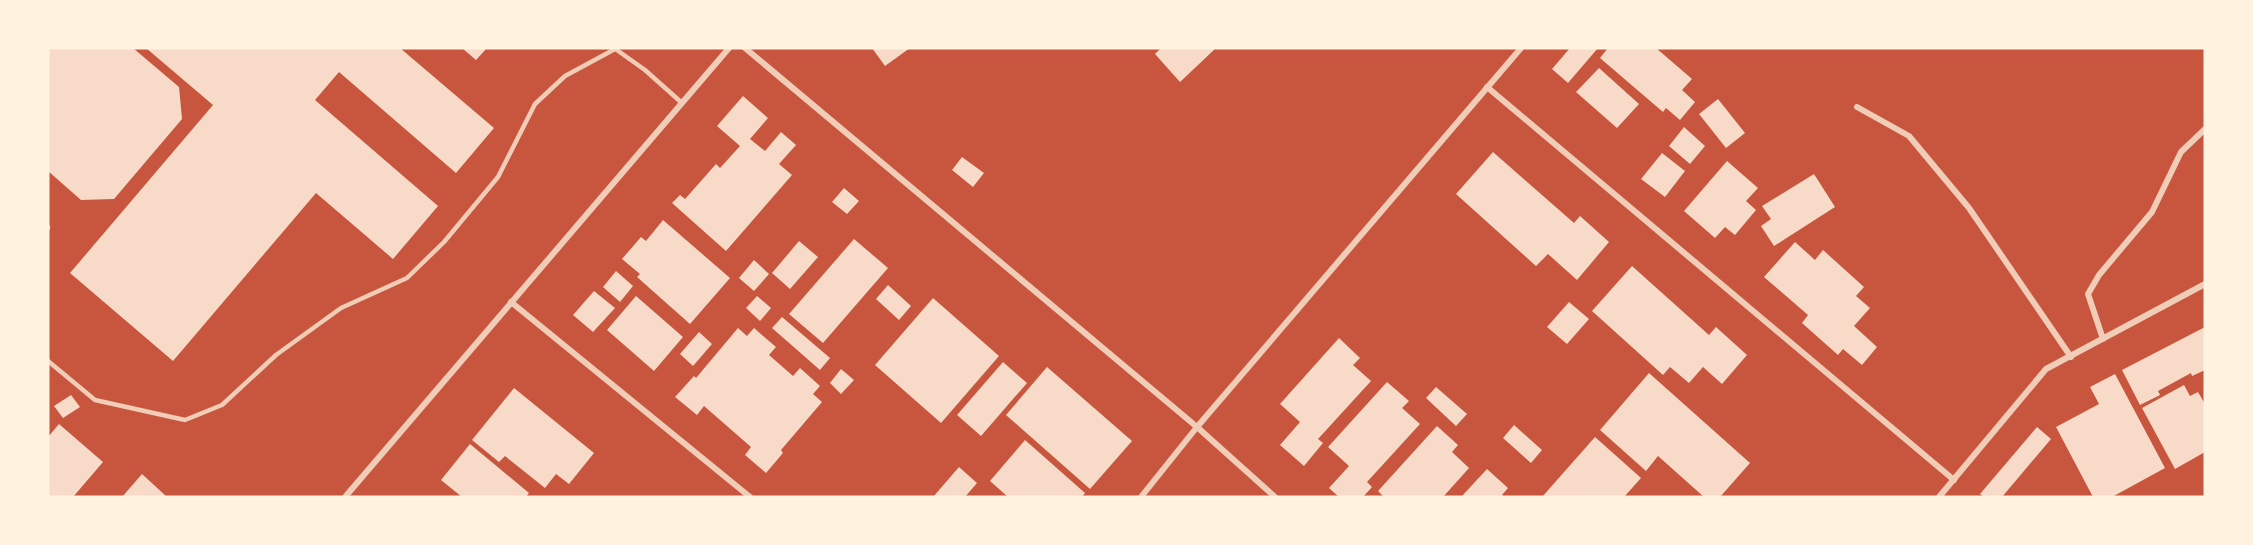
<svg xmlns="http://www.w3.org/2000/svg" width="2253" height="545" viewBox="0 0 2253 545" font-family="Arial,sans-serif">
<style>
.building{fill:#f7dbc8}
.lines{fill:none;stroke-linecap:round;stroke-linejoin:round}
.service{stroke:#f1ccb7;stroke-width:4.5}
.minor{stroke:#f1ccb7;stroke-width:6}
</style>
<rect width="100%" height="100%" fill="#c8553d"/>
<!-- building -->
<g class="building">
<polygon points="48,48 133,48 179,87 182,119 114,199 81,200 48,171"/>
<polygon points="146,48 400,48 494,128 456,173 339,72 315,100 438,206 393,259 316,193 173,361 70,273 213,105"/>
<polygon points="462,48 487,48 476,60"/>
<polygon points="872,48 910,48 885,66"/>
<polygon points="1161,48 1216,48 1180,82 1155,54"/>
<polygon points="1570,48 1598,48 1568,83 1552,69"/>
<polygon points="1608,48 1656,48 1692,79 1682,90 1695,102 1680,120 1666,108 1663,112 1600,58"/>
<polygon points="1599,68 1639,104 1617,128 1576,92"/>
<polygon points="743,96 768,118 750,139 765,151 781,132 796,145 779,164 792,175 726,251 672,203 680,195 685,199 716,164 720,168 740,146 717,126"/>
<polygon points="1718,99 1745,133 1726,148 1699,114"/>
<polygon points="1684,127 1705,146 1690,164 1669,146"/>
<polygon points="1493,152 1574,223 1580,216 1609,242 1577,280 1548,254 1536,266 1456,194"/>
<polygon points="1662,153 1685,171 1665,197 1641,179"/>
<polygon points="962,157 984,173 973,187 952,170"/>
<polygon points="1727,161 1758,188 1746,201 1756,210 1735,235 1725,227 1715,238 1684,211"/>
<polygon points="1814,174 1835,207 1774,246 1761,226 1771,219 1762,206"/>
<polygon points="844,188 859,201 847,214 832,202"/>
<polygon points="663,220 730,278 690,324 637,277 640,274 622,259 641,237 646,241"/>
<polygon points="854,239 888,268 823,343 789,314"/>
<polygon points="799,241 818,257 790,289 772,273"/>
<polygon points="1795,242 1815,260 1823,250 1864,287 1856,296 1870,308 1854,326 1877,347 1862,365 1843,349 1838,355 1802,323 1808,315 1764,277"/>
<polygon points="754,260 769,274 754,291 739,278"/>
<polygon points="1632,266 1709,335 1716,327 1747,355 1722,384 1703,367 1689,383 1670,367 1663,375 1592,311"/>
<polygon points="616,271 633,286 620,302 603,287"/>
<polygon points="888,285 911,306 899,320 876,299"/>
<polygon points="594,291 615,308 593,332 573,315"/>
<polygon points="636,296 683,337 654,371 607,330"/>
<polygon points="757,296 771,308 760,321 746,308"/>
<polygon points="933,298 999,356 941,423 875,365"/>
<polygon points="1569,302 1589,319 1567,344 1547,327"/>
<polygon points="782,317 830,358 820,370 772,328"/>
<polygon points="2205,327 2205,370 2192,376 2191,373 2158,391 2160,395 2140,405 2122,370"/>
<polygon points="738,328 747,336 754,328 776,347 769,355 793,376 800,368 820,386 813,394 822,402 781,450 783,453 766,473 745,455 751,447 704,406 697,415 675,397 694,376 696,378"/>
<polygon points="699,332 712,344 693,366 680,354"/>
<polygon points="1339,338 1360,358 1353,365 1371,381 1318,439 1323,443 1304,466 1280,445 1300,422 1280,404"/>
<polygon points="1003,362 1027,383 981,436 957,415"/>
<polygon points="1047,367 1132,441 1090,489 1006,415"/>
<polygon points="841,369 854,380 841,394 830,383"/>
<polygon points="1649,373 1750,463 1720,497 1704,497 1658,456 1646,471 1600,430"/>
<polygon points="2115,374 2165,468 2112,497 2093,497 2056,427 2099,404 2090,387"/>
<polygon points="1387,382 1409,401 1402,408 1420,424 1367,482 1372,487 1363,497 1339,497 1329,488 1349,466 1328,447"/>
<polygon points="2184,385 2190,396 2198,392 2205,404 2205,452 2175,469 2142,408"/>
<polygon points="1436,387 1467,414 1456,426 1426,398"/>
<polygon points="514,388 594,453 569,484 556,474 545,488 505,456 499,462 472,440"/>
<polygon points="71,395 80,407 63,418 54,406"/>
<polygon points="59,424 103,462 73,497 48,497 48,437"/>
<polygon points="1514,425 1542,450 1531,463 1503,438"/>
<polygon points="1437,426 1458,445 1452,452 1469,468 1443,497 1384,497 1378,491"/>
<polygon points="2037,427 2051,439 2002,497 1984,497 1980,494"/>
<polygon points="1595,437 1641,478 1624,497 1542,497"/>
<polygon points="1025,440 1085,493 1082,497 1008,497 990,481"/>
<polygon points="470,444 529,493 526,497 462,497 441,480"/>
<polygon points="959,467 977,483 965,497 933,497"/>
<polygon points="1487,469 1508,488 1502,495 1505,497 1461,497"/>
<polygon points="142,474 167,497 122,497"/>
</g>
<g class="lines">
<!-- service -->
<g class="service">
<polyline points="614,48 645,70 682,103"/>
<polyline points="48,228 48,227"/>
<polyline points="48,361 95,400 185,420 222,405 276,355 341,308 407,278 444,242 498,177 535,104 565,76 615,49"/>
</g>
<!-- minor -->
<g class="minor">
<polyline points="745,48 1197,427 1275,497"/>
<polyline points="1487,87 1954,480"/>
<polyline points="1857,107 1909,136 1969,208 2071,357"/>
<polyline points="511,302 750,497"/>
<polyline points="2103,339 2088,294 2099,275 2152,212 2181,152 2205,129"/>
<polyline points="345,497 729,48"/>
<polyline points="1141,497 1197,427 1521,48"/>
<polyline points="1939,497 2046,369 2205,284"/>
</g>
</g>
<!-- border -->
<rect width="2253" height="545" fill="none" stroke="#fff3e0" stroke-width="99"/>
</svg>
